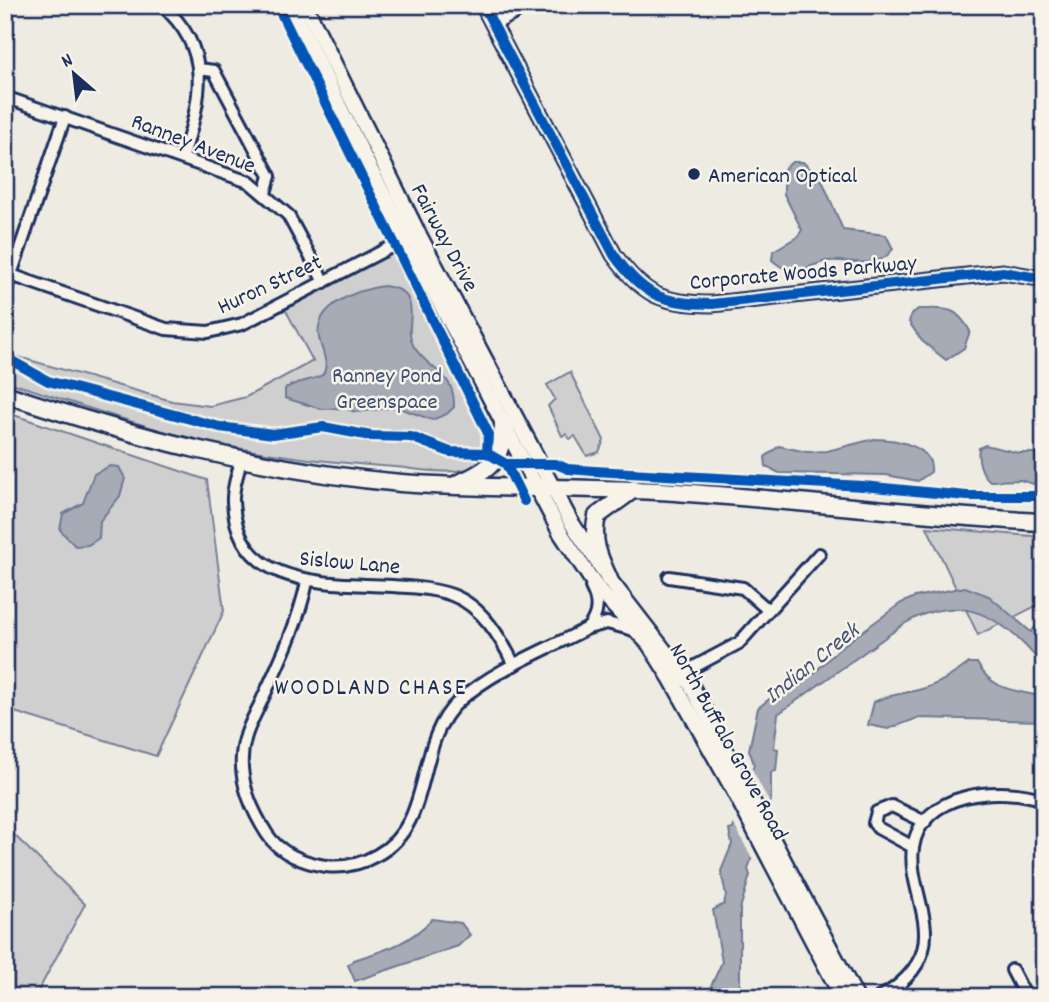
<svg xmlns="http://www.w3.org/2000/svg" width="1049" height="1002" viewBox="0 0 1049 1002" font-family="Dekko,sans-serif">
<style>
.green{fill:#cfcfcf;stroke:#757f96;stroke-width:2}
.water{fill:#a6abb5;stroke:#6e7992;stroke-width:2}
.pier{fill:#eeebe2}
.lines{fill:none;stroke-linecap:round;stroke-linejoin:round}
.street-casing{stroke:#1b2f5e;stroke-width:16}
.secondary-casing{stroke:#1b2f5e;stroke-width:19}
.primary-casing{stroke:#1b2f5e;stroke-width:21}
.street{stroke:#f7f3e8;stroke-width:10}
.secondary{stroke:#f7f3e8;stroke-width:14}
.primary{stroke:#f7f3e8;stroke-width:16}
.cycleway-casing{stroke:#f7f3e8;stroke-width:15}
.cycleway{stroke:#0057b8;stroke-width:10}
.poi-dot{fill:#1b2f5e;stroke:#f7f3e8;stroke-width:2.5}
.labels{text-anchor:middle;stroke-width:5;stroke-linejoin:round;paint-order:stroke}
.street-label{font-size:23px;fill:#1b2f5e;stroke:#f7f3e8}
.poi-label{font-size:23px;fill:#1b2f5e;stroke:#f7f3e8;text-anchor:start}
.park-label{font-size:23px;fill:#3f4f75;stroke:#f7f3e8}
.water-label{font-size:24px;font-style:italic;fill:#455478;stroke:#f7f3e8}
.neighbourhood-label{font-size:24px;letter-spacing:2px;fill:#1b2f5e;stroke:#f7f3e8}
</style>
<rect width="100%" height="100%" fill="#eeebe2"/>
<filter id="ink" filterUnits="userSpaceOnUse"><feTurbulence type="fractalNoise" baseFrequency=".0143" numOctaves="2"/><feDisplacementMap in="SourceGraphic" scale="14" xChannelSelector="R" yChannelSelector="G"/><feConvolveMatrix kernelMatrix="1 2 1 2 8 2 1 2 1" color-interpolation-filters="sRGB"/></filter>
<g filter="url(#ink)">
<!-- green -->
<g class="green">
<path d="M402 248 409 252 496 428C494 445 492 460 474 467 452 476 418 469 395 467 322 462 249 453 178 435 120 420 63 399 5 381V353L172 401 210 406 246 397 313 361 284 307Z"/>
<polygon points="570,372 604,440 599,452 587,456 575,436 570,439 566,434 562,436 548,406 555,399 547,385"/>
<polygon points="5,412 207,480 224,611 156,756 5,709"/>
<polygon points="927,527 1044,537 1044,602 978,635"/>
<polygon points="5,826 85,904 35,997 5,997"/>
</g>
<!-- water -->
<g class="water">
<path d="M792 162H803L822 180 843 230 886 235 893 249C877 272 850 258 827 261 817 263 805 270 796 270 786 271 779 266 772 260L773 251 797 237 802 230 784 194V169Z"/>
<path d="M383 286C392 287 401 288 407 297 416 312 405 330 413 345 428 372 455 370 454 407L447 414 432 420 397 407 356 412 343 408 321 409 285 398V389C294 381 319 380 323 374 330 364 321 349 319 338 313 305 357 290 383 286Z"/>
<path d="M918 309C947 309 955 305 970 331L964 348 946 360 922 341 909 322 911 315Z"/>
<path d="M874 439C894 439 934 445 931 472L918 481 886 475 779 473 766 466 765 457 779 446 807 452 827 451Z"/>
<path d="M985 445 1019 453H1044V487L1020 480 990 481C981 474 977 459 979 448Z"/>
<polygon points="110,466 119,467 125,478 120,496 100,521 99,538 88,545 75,546 60,530 63,514 83,503 94,474"/>
<path d="M965 587 989 596 1031 632 1044 618 1038 632 1044 640V667C1006 619 963 589 904 624L778 714 774 748 778 749 776 771 771 772V800L748 869 750 875 740 909V997H706L722 962 713 910 724 904 726 895 721 871 732 844 729 830 733 829 754 764 749 750 758 708 783 688 789 678 812 675 841 647 901 603 915 597Z"/>
<path d="M969 663H977C992 691 1015 690 1044 697V721L918 718 888 729 868 725 874 702C889 694 902 694 918 690 938 685 953 675 969 663Z"/>
<path d="M432 919 461 923 470 935 458 946 355 981 348 965 354 960C385 950 409 944 432 919Z"/>
</g>
<!-- pier -->
<polygon class="pier" points="750,765 772,808 755,864 732,821"/>
<g class="lines">
<!-- street casing -->
<g class="street-casing">
<g id="street">
<path d="M162 5C215 52 200 99 183 157"/>
<polyline points="199,69 214,71 270,176 265,193"/>
<polyline points="5,97 249,182 288,215 324,282"/>
<polyline points="11,275 166,329 208,332 242,324 410,237"/>
<polyline points="5,292 65,117"/>
<path d="M241 460C238 474 232 488 233 502 239 615 383 570 452 595 482 606 501 638 514 665"/>
<polyline points="669,577 743,588 768,610"/>
<path d="M307 582C298 624 280 661 262 700 256 713 248 726 245 739 235 773 249 806 267 834 279 853 304 863 326 866 343 868 361 864 377 855 436 823 413 743 459 701 495 669 546 650 588 628"/>
<path d="M591 587C599 602 599 614 588 628L607 623 634 630"/>
<polyline points="677,676 739,643 819,554"/>
<polyline points="913,847 878,828 874,823 877,812 892,806 925,822"/>
<polyline points="1012,970 1026,997"/>
<path d="M880 997C898 988 918 970 923 950 932 918 908 881 913 848 921 791 1001 785 1044 800"/>
</g>
</g>
<!-- secondary casing -->
<g class="secondary-casing">
<g id="secondary">
<polyline points="290,5 367,163 560,532 597,588 649,644 671,679 733,789 842,997"/>
<polyline points="305,5 418,233 571,522 609,579 691,685 856,997"/>
<path d="M483 5 614 255C643 295 662 304 712 304L1003 272 1044 279"/>
<polyline points="493,23 527,5"/>
</g>
</g>
<!-- primary casing -->
<g class="primary-casing">
<g id="primary">
<path d="M5 394C134 437 265 471 401 483 492 490 584 486 675 492 798 500 921 516 1044 522"/>
<path d="M457 484C490 470 503 461 503 423"/>
<path d="M609 579C599 557 591 541 597 516L634 489"/>
</g>
</g>
<!-- street -->
<use href="#street" class="street"/>
<!-- secondary -->
<use href="#secondary" class="secondary"/>
<!-- primary -->
<use href="#primary" class="primary"/>
<!-- cycleway casing -->
<g class="cycleway-casing">
<g id="cycleway">
<polyline points="277,5 488,433 487,453 506,464 524,501"/>
<path d="M483 5 614 255C643 295 662 304 712 304L1003 272 1044 279"/>
<polyline points="5,357 48,381 220,427 273,434 323,427 371,436 411,437 450,452 487,453"/>
<polyline points="506,464 556,464 568,469 594,471 863,486 967,496 1044,496"/>
</g>
</g>
<!-- cycleway -->
<use href="#cycleway" class="cycleway"/>
</g>
</g>
<!-- markers -->
<circle class="poi-dot" cx="694" cy="174" r="7"/>
<g class="labels">
<!-- street labels -->
<g class="street-label">
<text transform="translate(194 142) rotate(21)" y="8">Ranney Avenue</text>
<text transform="translate(446 237) rotate(62)" y="8">Fairway Drive</text>
<text transform="translate(803 271) rotate(-5)" y="8">Corporate Woods Parkway</text>
<text transform="translate(269 283) rotate(-25)" y="8">Huron Street</text>
<text transform="translate(350 561) rotate(5)" y="8">Sislow Lane</text>
<text transform="translate(730 741) rotate(61)" y="8">North Buffalo Grove Road</text>
</g>
<!-- poi labels -->
<g class="poi-label">
<text x="708" y="182">American Optical</text>
</g>
<!-- park labels -->
<g class="park-label">
<text x="387" y="382">Ranney Pond<tspan x="387" dy="26">Greenspace</tspan></text>
</g>
<!-- water labels -->
<g class="water-label">
<text transform="translate(811 662) rotate(-39)" y="8">Indian Creek</text>
</g>
<!-- neighbourhood labels -->
<g class="neighbourhood-label">
<text x="371" y="694">WOODLAND CHASE</text>
</g>
</g>
<!-- margin -->
<rect width="1049" height="1002" fill="none" stroke="#f7f3e8" stroke-width="28"/>
<rect x="14" y="14" width="1021" height="974" fill="none" stroke="#1b2f5e" stroke-width="2.5" filter="url(#ink)"/>
<!-- north arrow -->
<g transform="translate(74 74) rotate(332)" stroke="#f7f3e8" stroke-width="5" paint-order="stroke">
<path d="M0-5L12 26L0 18L-12 26Z" fill="#1b2f5e"/>
<text y="-10" font-size="19" font-weight="bold" text-anchor="middle" fill="#1b2f5e">N</text>
</g>
</svg>
